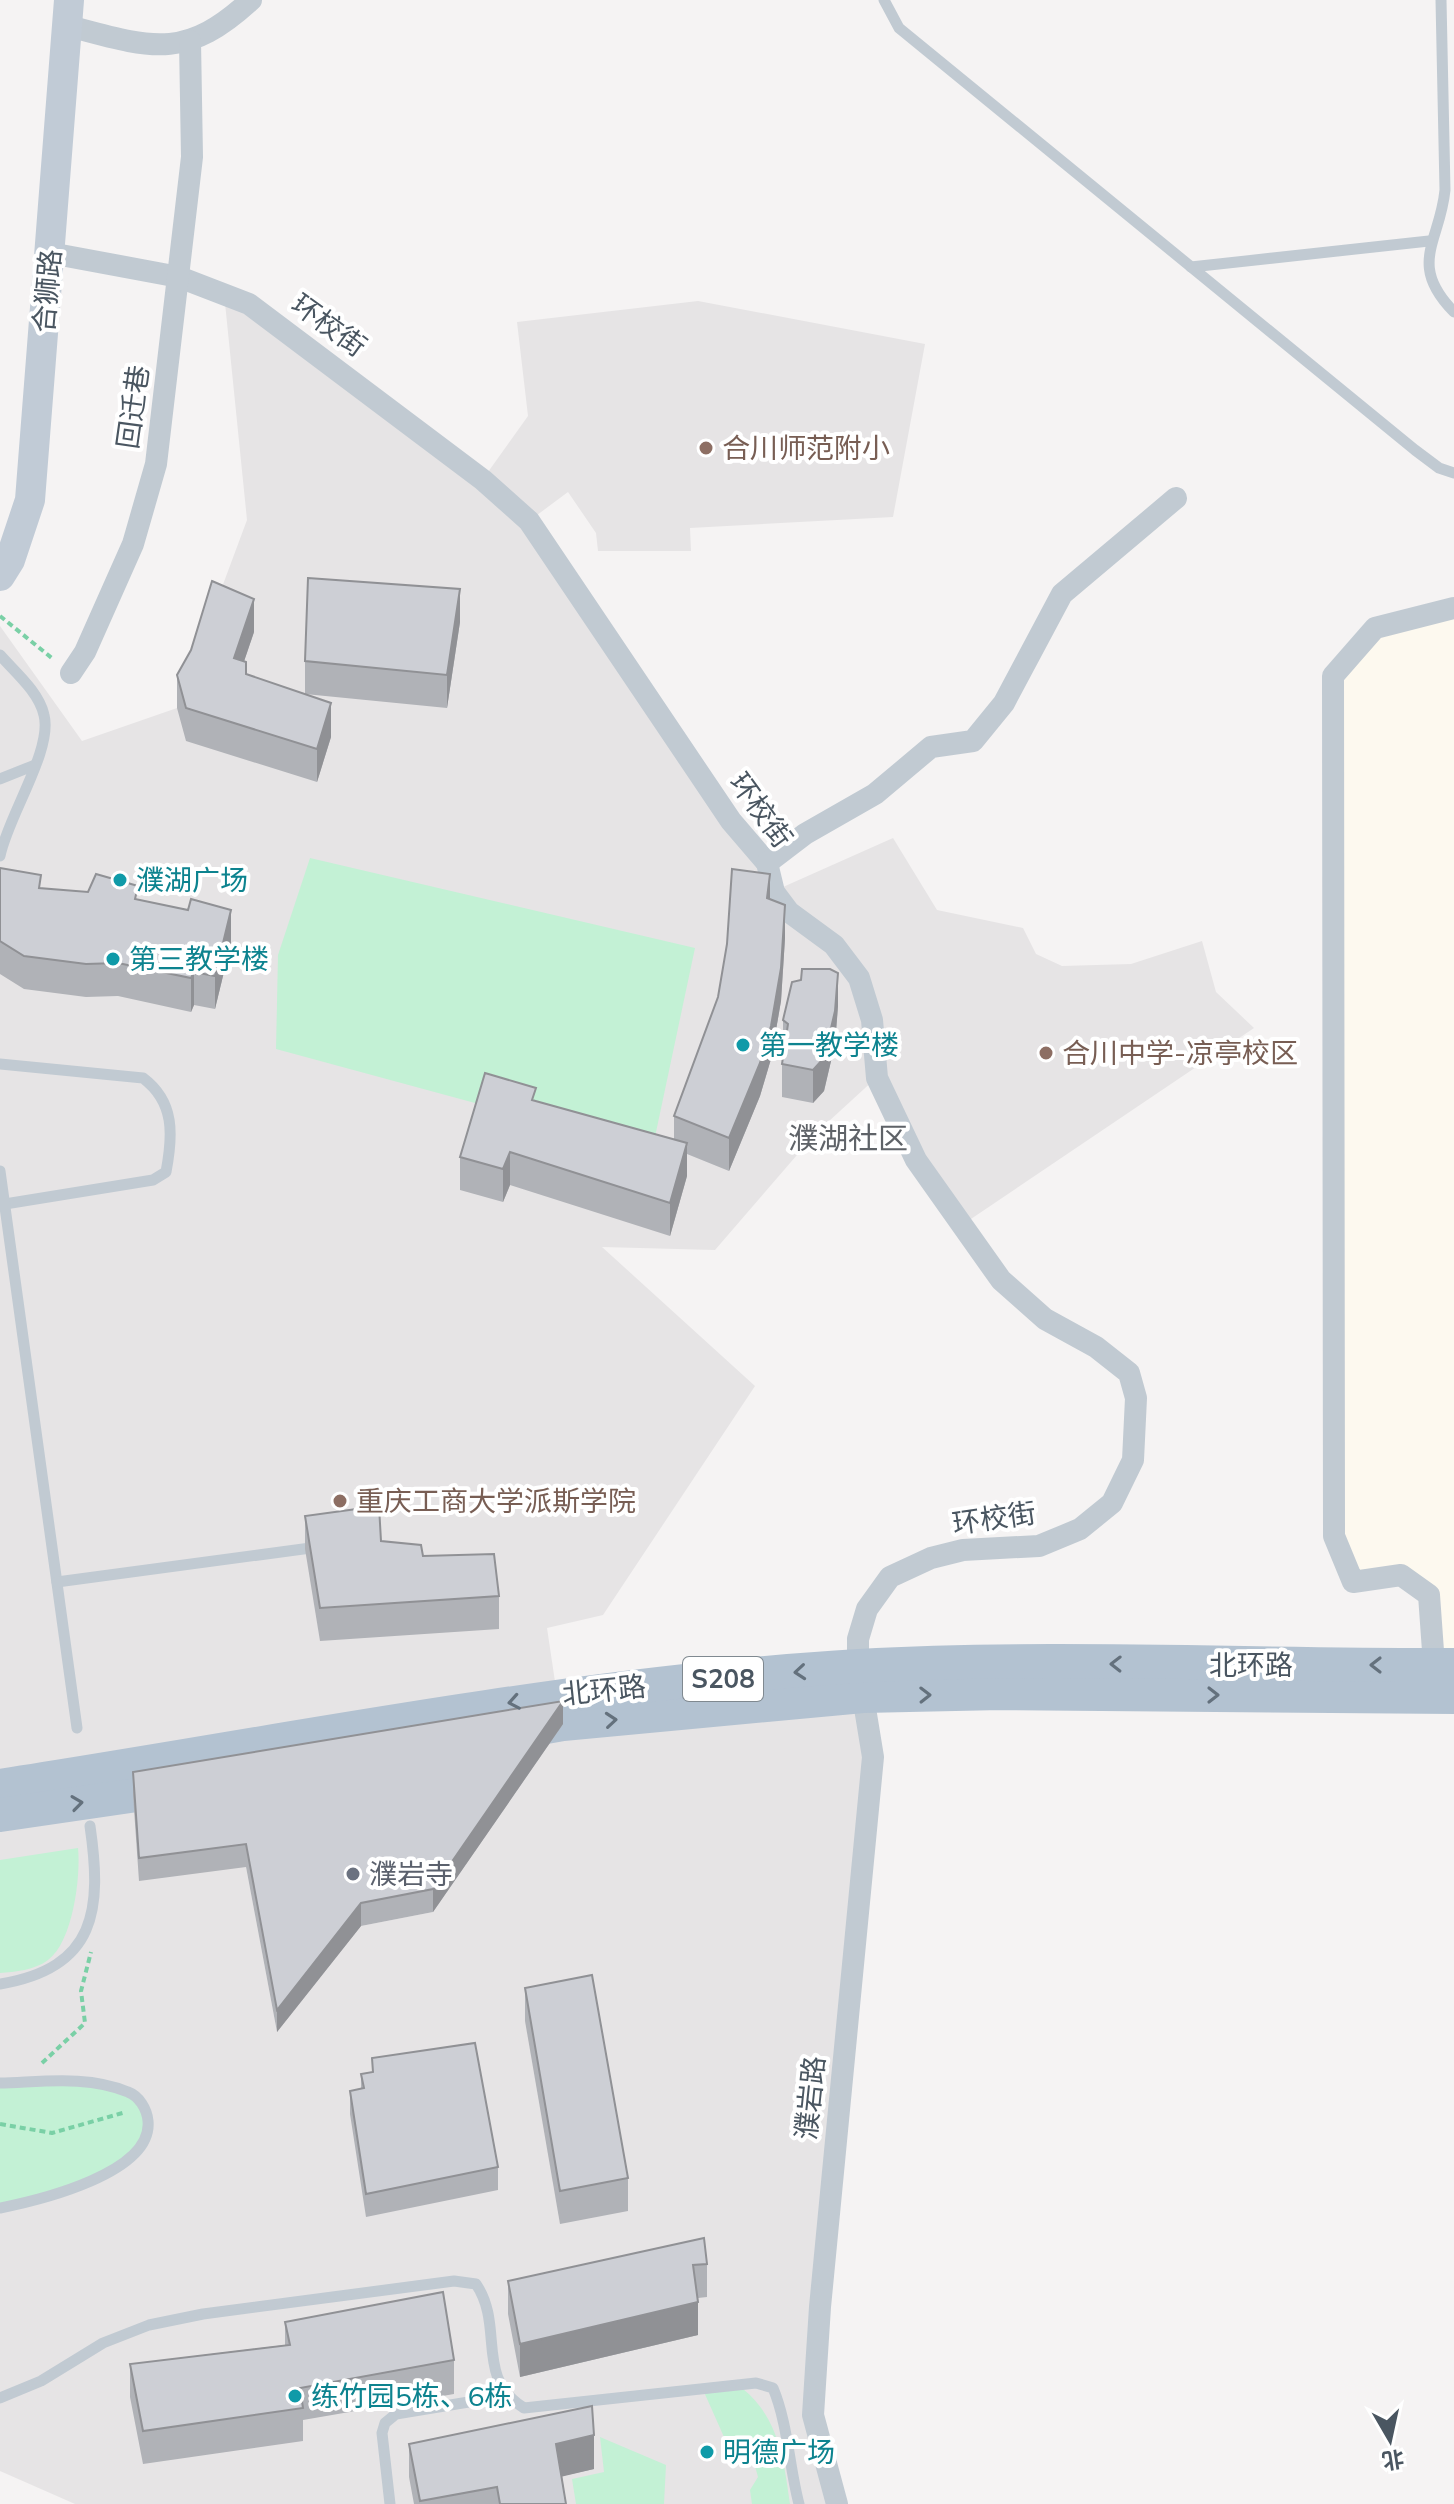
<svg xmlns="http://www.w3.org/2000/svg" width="1454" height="2504" viewBox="0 0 1454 2504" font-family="Mulish,'Noto Sans SC',sans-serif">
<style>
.commercial{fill:#fdf9ef}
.education{fill:#e6e4e5}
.green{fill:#c3f1d5}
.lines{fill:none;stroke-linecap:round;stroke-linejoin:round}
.path{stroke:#7ad0a6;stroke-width:4;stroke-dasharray:6 4;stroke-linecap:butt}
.lane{stroke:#c1cad2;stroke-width:11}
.street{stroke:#c1cad2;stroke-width:22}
.secondary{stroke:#c1cbd6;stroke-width:30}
.primary{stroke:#b3c2d1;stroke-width:34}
.wall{fill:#b0b2b7}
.shaded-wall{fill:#909195}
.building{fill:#cdcfd5;stroke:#909195;stroke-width:2}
.oneway{stroke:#64717d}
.education-dot{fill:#8d6e63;stroke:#fff;stroke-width:3}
.culture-dot{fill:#0f9aa8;stroke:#fff;stroke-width:3}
.worship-dot{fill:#6b7280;stroke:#fff;stroke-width:3}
.labels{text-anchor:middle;stroke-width:8;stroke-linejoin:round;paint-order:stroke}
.shield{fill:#fff;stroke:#808990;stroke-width:2}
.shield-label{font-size:26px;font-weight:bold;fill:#4a5661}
.street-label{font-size:28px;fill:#4a5661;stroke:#fff}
.education-label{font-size:28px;fill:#785e54;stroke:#fff;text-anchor:start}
.culture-label{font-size:28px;fill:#0d838f;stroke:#fff;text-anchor:start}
.worship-label{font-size:28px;fill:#5b616d;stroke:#fff;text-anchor:start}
.neighbourhood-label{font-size:30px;fill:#5f6368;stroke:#fff}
</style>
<rect width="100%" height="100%" fill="#f5f3f3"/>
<!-- commercial -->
<polygon class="commercial" points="1454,608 1454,1665 1434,1665 1429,1594 1401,1575 1353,1582 1334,1536 1333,676 1375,628"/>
<!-- education -->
<polygon class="education" points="224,293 483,479 528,416 517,322 698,301 925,344 893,517 690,528 691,551 598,551 596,533 568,492 529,521 774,891 893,838 937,910 1023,928 1036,954 1062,966 1131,964 1202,941 1216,992 1254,1028 962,1225 876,1078 816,1133 715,1250 602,1247 755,1386 603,1615 547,1628 557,1695 246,1867 277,2032 361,1926 433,1912 563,1724 863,1696 873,1757 813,2415 834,2504 75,2504 0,2471 0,626 82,741 177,708 247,520"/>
<!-- green -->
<g class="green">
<polygon points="310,858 695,948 652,1151 276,1049 278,955"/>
<path d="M78 1848C81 1876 73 1942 48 1960 35 1970 15 1972 0 1973V1860Z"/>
<polygon points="86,2081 131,2093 148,2123 130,2161 46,2198 0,2208 0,2087"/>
<path d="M743 2389C779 2418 784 2461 790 2504H752L750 2490 758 2477 751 2452 728 2446 704 2392Z"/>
<polygon points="600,2437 666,2465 664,2504 576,2504 572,2479 604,2472"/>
</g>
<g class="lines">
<!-- path -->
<g class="path">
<polyline points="0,616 53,659"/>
<polyline points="42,2063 85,2023 81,1991 91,1952"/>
<polyline points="0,2124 52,2133 126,2112"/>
</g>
<!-- lane -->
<g class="lane">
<polyline points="884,0 899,28 1415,450 1439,468 1454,473"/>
<path d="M1441 0 1445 190C1440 242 1407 264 1454 312"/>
<polyline points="1191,267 1429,241"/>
<path d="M0 655C15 672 39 692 44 715 53 750 8 816 0 856"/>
<polyline points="0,779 35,765"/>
<path d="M0 1064 143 1078C175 1102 173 1135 166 1172L153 1180 5 1204"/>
<polyline points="0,1171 77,1728"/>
<polyline points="57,1582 318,1547"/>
<path d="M0 1984C97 1968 102 1909 90 1826"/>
<path d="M0 2083C42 2082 88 2075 128 2092 139 2096 147 2109 148 2121 153 2173 40 2200 0 2208"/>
<path d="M0 2398 41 2381 103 2343 149 2325 203 2314 454 2281 476 2284C505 2327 474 2377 524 2408L756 2383 773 2388C788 2424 789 2466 799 2504"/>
<polyline points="390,2504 382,2433 385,2423 396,2414 505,2396"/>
</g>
<!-- street -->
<g class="street">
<path d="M76 28C154 49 187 59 251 0"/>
<polyline points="50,253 179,277 249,304 483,480 529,521 731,821 767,863 774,892 789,912 834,945 859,978 872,1020 877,1078 916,1160 1001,1280 1045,1319 1096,1347 1129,1373 1136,1398 1133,1460 1112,1503 1080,1529 1039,1546 963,1550 931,1558 890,1577 867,1609 858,1639 858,1666"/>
<polyline points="71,673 85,652 133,544 156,464 192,157 190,41"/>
<polyline points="767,863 805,834 875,794 931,747 973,741 1004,703 1062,594 1176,498"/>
<polyline points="1434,1665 1429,1595 1401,1575 1353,1582 1334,1536 1333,676 1375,628 1454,608"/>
<polyline points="837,2504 813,2415 820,2307 873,1757 863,1696"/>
</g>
<!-- secondary -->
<polyline class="secondary" points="0,576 10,560 30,500 69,0"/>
<!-- primary -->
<g class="primary">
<polyline points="518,1732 563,1724 863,1696 1001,1693 1454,1697"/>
<path d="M0 1786C286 1742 570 1683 859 1666 1056 1655 1256 1666 1454 1665"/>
<polyline points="0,1815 178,1789"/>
</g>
</g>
<!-- wall -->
<g class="wall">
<polygon points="460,622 447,708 305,694 331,737 317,782 186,741 177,708 177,675 254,632 244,661 246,674 305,694 305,661"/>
<polygon points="0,868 41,888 138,900 231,943 215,1009 194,1005 191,1012 118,996 86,997 24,989 0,974"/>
<polygon points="770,899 785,938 781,1001 771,1059 760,1096 729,1171 687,1154 687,1176 670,1236 510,1185 503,1202 460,1190 460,1157 536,1101 674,1139 674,1116"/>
<polygon points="801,980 838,1006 835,1044 824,1091 813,1103 782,1097 782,1064 783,1054 783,1020"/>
<polygon points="305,1516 423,1556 499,1596 499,1629 320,1641 305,1549"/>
<polygon points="563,1724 433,1912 361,1926 277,2032 246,1867 139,1881 133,1795 133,1772"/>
<polygon points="525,1988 628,2178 628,2211 560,2224 525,2021"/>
<polygon points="372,2058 498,2167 498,2190 366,2217 350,2114 350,2091 361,2088 361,2074 372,2072"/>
<polygon points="707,2264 707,2297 698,2298 698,2335 520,2377 508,2314 508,2281"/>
<polygon points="285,2322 454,2360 454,2394 303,2420 303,2441 143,2464 130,2397 130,2364 285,2345"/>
<polygon points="409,2444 594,2469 562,2476 566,2504 414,2504 409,2477"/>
</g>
<!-- shaded-wall -->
<g class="shaded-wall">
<polygon points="460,589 460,622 447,708 447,675"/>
<polygon points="254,599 254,632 234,691 234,658"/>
<polygon points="331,703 331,737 317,782 317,749"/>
<polygon points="770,874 770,907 767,898"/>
<polygon points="785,905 785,938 781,1001 771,1059 760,1096 729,1171 729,1138"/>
<polygon points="231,910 231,943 215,1009 215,976"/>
<polygon points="194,972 194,1005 191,1012 191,978"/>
<polygon points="838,973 838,1006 835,1044 824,1091 813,1103 813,1070"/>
<polygon points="687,1143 687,1176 670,1236 670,1203"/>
<polygon points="510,1152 510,1185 503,1202 503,1169"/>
<polygon points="563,1701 563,1724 433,1912 433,1889"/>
<polygon points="361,1903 361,1926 277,2032 277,2010"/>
<polygon points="698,2302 698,2335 520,2377 520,2344"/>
<polygon points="594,2435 594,2469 556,2478 556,2444"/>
</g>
<!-- building -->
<g class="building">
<polygon points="308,578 460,589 447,675 305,661"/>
<polygon points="212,581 254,599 234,658 246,662 246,674 331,703 317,749 186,708 177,675 191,650"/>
<polygon points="0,868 41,875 39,888 88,892 96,874 138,886 135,899 188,910 191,899 231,910 215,976 194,972 191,978 118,963 86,964 24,956 0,941"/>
<polygon points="732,869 770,874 767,898 785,905 781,968 771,1026 760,1063 729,1138 674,1116 718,997 727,944"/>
<polygon points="802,969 830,969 838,973 835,1011 824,1058 813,1070 782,1064 788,1024 783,1020 792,982 801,980"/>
<polygon points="485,1073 536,1088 532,1100 687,1143 670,1203 510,1152 503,1169 460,1157"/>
<polygon points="379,1506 381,1541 421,1545 423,1556 494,1554 499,1596 320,1608 305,1516"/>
<polygon points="563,1701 433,1889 361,1903 277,2010 246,1844 139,1858 133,1772"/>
<polygon points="592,1975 628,2178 560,2191 525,1988"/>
<polygon points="475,2043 498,2167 366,2194 350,2091 364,2088 361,2074 373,2072 372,2058"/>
<polygon points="704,2238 707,2264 693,2265 698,2302 520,2344 508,2281"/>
<polygon points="443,2292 454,2360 300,2388 303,2408 143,2431 130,2364 290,2345 285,2322"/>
<polygon points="592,2406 594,2435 556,2444 566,2504 500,2504 497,2487 420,2501 409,2444"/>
</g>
<!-- one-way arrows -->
<defs><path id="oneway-chevron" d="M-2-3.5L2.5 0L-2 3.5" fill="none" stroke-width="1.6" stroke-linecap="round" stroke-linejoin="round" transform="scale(2)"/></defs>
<g class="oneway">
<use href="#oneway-chevron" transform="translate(1116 1664) rotate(-179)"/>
<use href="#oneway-chevron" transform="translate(1376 1665) rotate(-180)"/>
<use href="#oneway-chevron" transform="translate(800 1672) rotate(175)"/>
<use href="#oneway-chevron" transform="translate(925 1695) rotate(-1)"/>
<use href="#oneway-chevron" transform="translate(1213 1695)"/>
<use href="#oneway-chevron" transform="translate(514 1702) rotate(170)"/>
<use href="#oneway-chevron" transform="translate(611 1720) rotate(-5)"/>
<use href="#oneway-chevron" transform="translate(77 1803) rotate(-8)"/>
</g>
<!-- markers -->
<g class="education-dot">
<circle cx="706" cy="448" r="8"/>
<circle cx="1046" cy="1053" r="8"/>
<circle cx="340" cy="1501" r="8"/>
</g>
<g class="culture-dot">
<circle cx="120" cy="880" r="8"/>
<circle cx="113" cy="959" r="8"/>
<circle cx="743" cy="1045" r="8"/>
<circle cx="295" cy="2396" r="8"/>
<circle cx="707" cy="2452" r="8"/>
</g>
<circle class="worship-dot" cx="353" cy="1874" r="8"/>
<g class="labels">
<!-- shield labels -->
<rect class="shield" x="683" y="1657" width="80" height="44" rx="6"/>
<g class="shield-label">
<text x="723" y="1688">S208</text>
</g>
<!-- street labels -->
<g class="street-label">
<text transform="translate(47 291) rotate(-85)" y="10">合狮路</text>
<text transform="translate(329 325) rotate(36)" y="10">环校街</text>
<text transform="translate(133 407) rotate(-82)" y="10">回迁巷</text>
<text transform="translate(761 810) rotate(54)" y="10">环校街</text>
<text transform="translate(994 1518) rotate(-8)" y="10">环校街</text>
<text x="1251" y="1675">北环路</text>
<text transform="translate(604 1690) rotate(-6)" y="10">北环路</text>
<text transform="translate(810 2098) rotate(-84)" y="10">濮岩路</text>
</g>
<!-- education labels -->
<g class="education-label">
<text x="722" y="458">合川师范附小</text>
<text x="1062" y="1063">合川中学-凉亭校区</text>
<text x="356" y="1511">重庆工商大学派斯学院</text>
</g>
<!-- culture labels -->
<g class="culture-label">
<text x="136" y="890">濮湖广场</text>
<text x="129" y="969">第三教学楼</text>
<text x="759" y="1055">第一教学楼</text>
<text x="311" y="2406">练竹园5栋、6栋</text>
<text x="723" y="2462">明德广场</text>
</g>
<!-- worship labels -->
<g class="worship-label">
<text x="369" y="1884">濮岩寺</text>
</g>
<!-- neighbourhood labels -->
<g class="neighbourhood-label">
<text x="848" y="1149">濮湖社区</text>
</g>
</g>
<!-- north arrow -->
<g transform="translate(1390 2440) rotate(171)" stroke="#ffffff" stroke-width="6" paint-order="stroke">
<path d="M0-6L14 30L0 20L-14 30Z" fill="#4a5661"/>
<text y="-12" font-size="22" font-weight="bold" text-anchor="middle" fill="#4a5661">北</text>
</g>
</svg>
